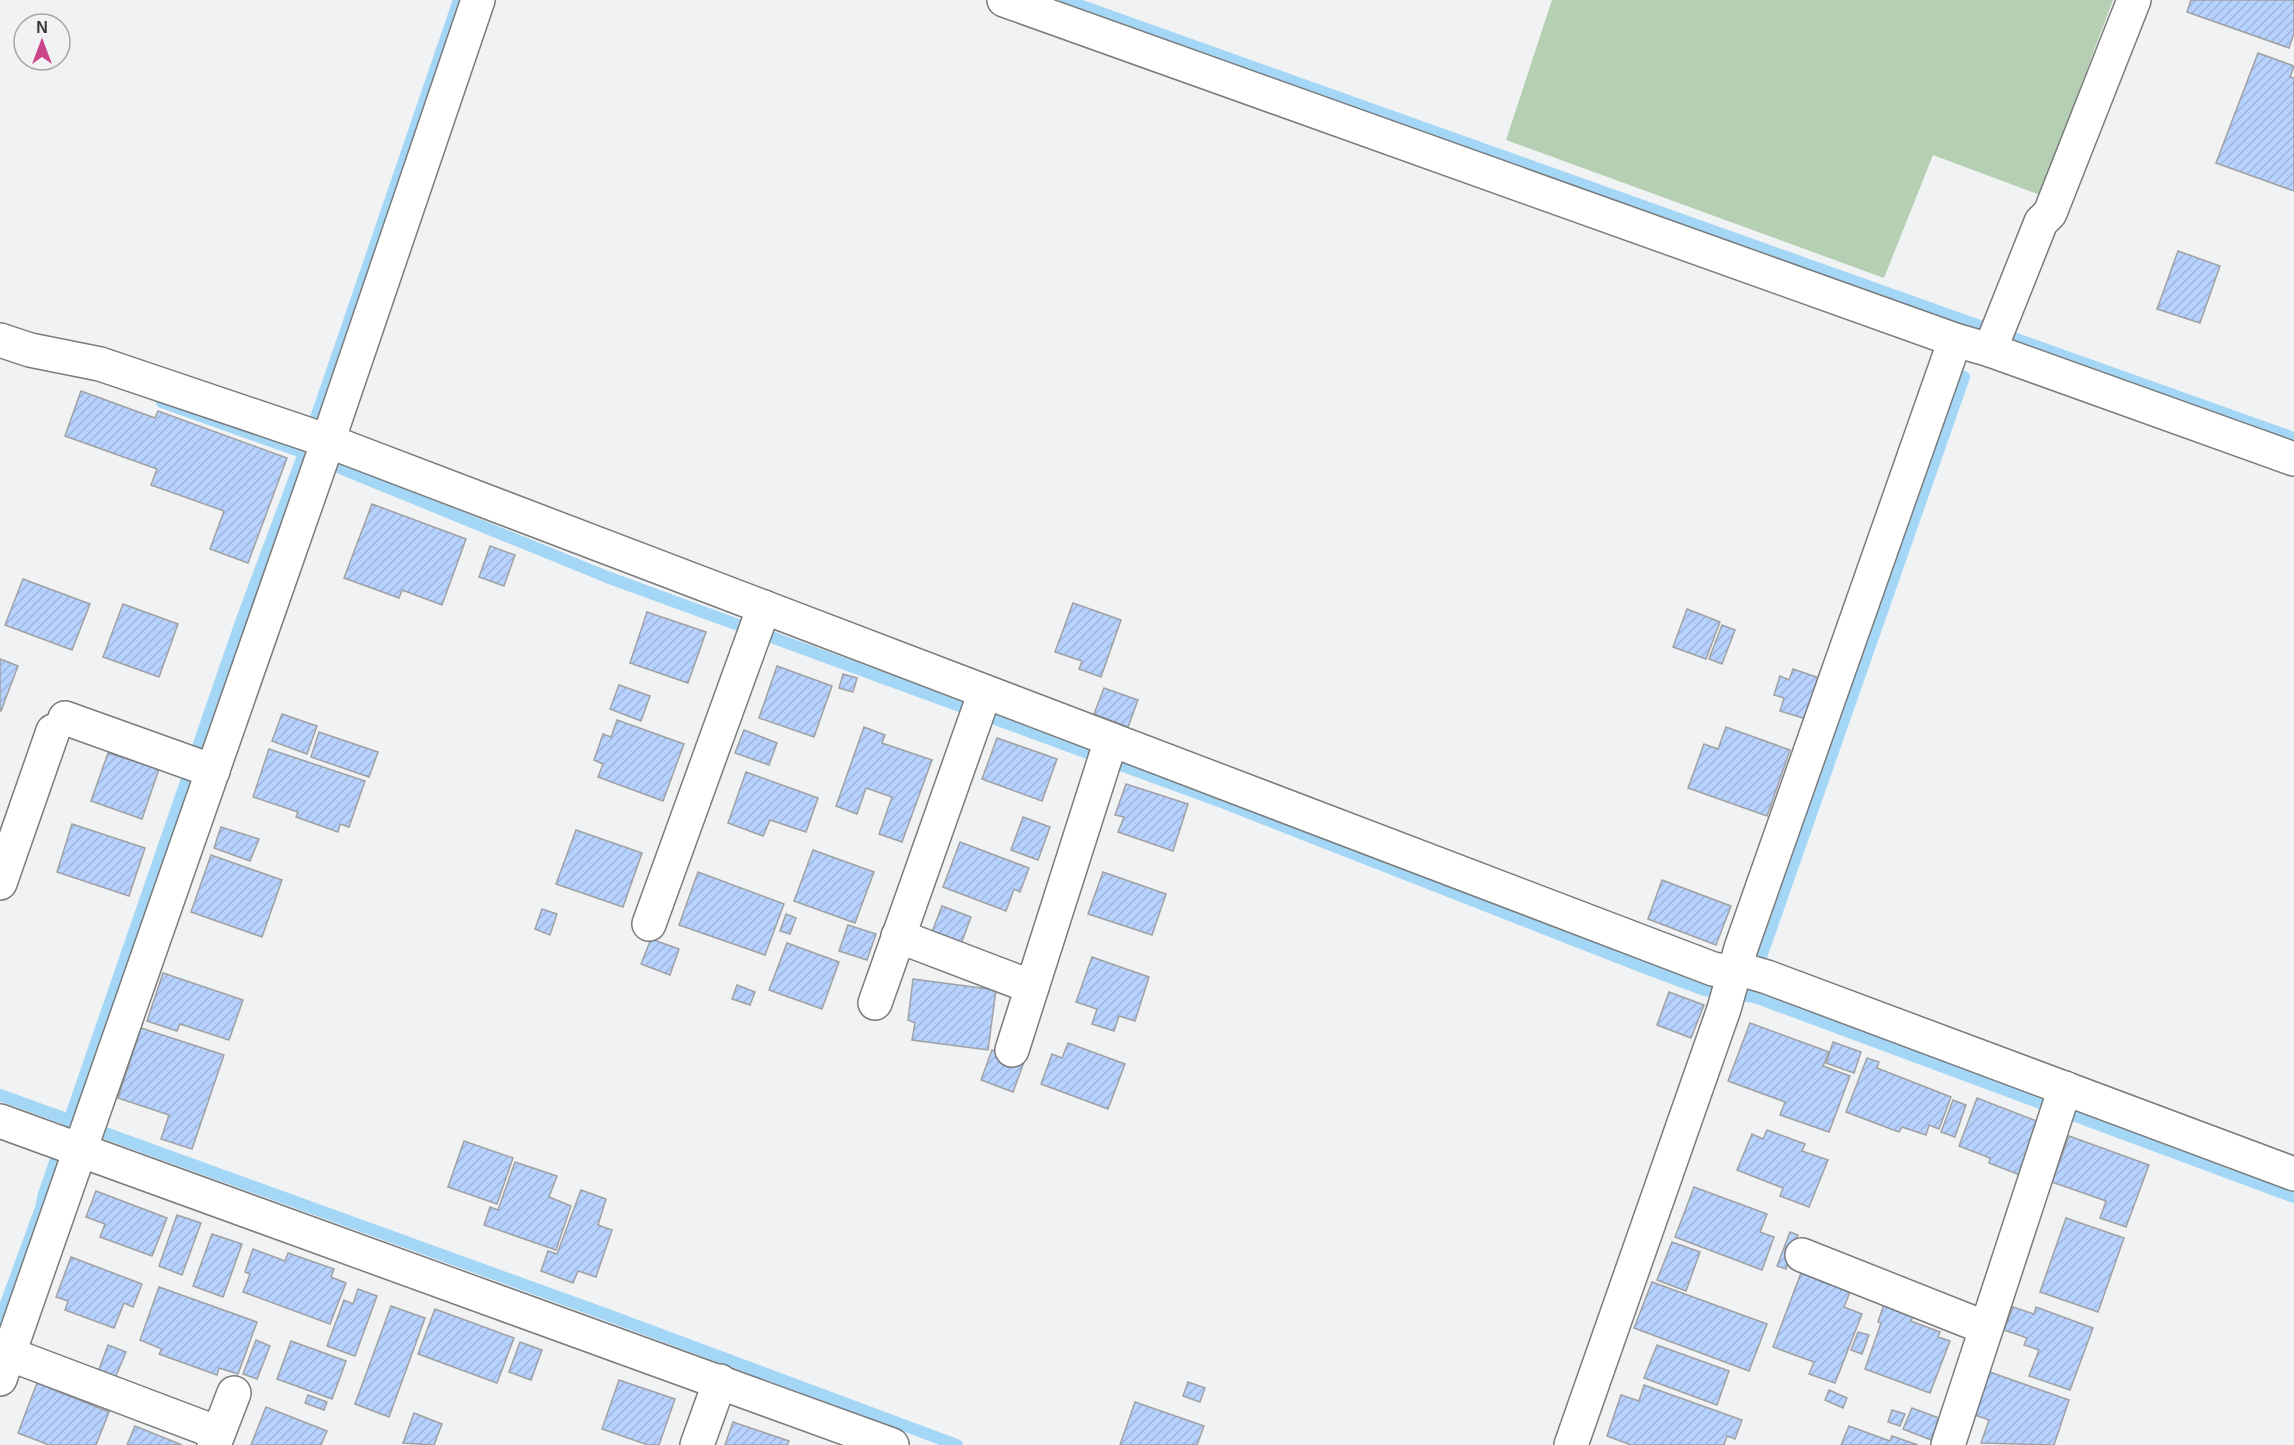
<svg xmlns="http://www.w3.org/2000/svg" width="2294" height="1445" viewBox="0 0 2294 1445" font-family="Helvetica,sans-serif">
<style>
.pitch{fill:#b4cfb1}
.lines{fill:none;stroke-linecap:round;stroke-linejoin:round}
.stream{stroke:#a4d6f6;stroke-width:12}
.building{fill:url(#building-hatch);stroke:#a0a1a3;stroke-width:1.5}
.street-casing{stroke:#7a7b7d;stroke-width:36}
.street{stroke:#fff;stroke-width:33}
</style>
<defs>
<pattern id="building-hatch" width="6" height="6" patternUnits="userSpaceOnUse" patternTransform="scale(1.5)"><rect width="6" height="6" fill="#b7d2ff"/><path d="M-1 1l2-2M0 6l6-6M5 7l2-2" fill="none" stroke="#9eb5db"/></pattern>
</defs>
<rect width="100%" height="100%" fill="#f1f2f4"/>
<!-- pitch -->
<polygon class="pitch" points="1552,0 2113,0 2040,195 1933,155 1884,278 1506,140"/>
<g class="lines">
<!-- stream -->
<g class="stream">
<polyline points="1065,0 2294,438"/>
<polyline points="162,402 291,448 607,577 1219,801 1640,966 1704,990 1755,997 2294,1197"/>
<polyline points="1755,974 1964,377"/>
<polyline points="0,1095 605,1314 957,1445"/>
<polyline points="0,1320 41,1208 44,1194 241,622 304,453 459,0"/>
</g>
</g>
<!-- building -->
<g class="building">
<polygon points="2191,0 2294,0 2294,33 2289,48 2187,12"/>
<polygon points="2258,53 2294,66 2290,77 2294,78 2294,191 2216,163"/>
<polygon points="2178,251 2220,266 2200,323 2157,309"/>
<polygon points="81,391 155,418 158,411 287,458 248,563 210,549 224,511 151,485 157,469 65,436"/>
<polygon points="372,504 466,539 442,605 402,590 399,598 344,578"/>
<polygon points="490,546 515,555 504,586 479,577"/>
<polygon points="23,579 90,604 72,650 5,625"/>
<polygon points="1073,603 1121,620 1101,677 1079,669 1082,661 1055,652"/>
<polygon points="123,604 178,624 159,677 103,657"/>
<polygon points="1687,609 1720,622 1706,659 1673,647"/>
<polygon points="647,612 706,632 688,683 630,663"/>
<polygon points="1722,625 1735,630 1722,664 1709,659"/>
<polygon points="0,659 18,666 1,711 0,711"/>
<polygon points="777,666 832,686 814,737 759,718"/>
<polygon points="1793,669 1819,678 1806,719 1780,711 1784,698 1774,695 1780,676 1789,680"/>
<polygon points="843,674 857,678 853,692 839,688"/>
<polygon points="619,685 650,696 641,721 610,709"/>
<polygon points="1104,688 1138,700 1128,727 1094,714"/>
<polygon points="282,714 317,726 307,754 272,741"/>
<polygon points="617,720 684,744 663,801 598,777 603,764 594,760 603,734 611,737"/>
<polygon points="864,727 885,735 882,743 932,760 902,842 879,834 892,797 866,788 857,814 836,806"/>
<polygon points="1726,727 1790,750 1767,816 1688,788 1704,744 1718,749"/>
<polygon points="744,730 777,743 769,765 735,753"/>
<polygon points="319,732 378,752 369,777 311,757"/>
<polygon points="997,738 1057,759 1042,801 982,779"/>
<polygon points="269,749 365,781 349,827 340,824 338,832 296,817 298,812 253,797"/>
<polygon points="108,753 159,769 142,819 91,801"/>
<polygon points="746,772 818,798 806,832 770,820 763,836 728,823"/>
<polygon points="1126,784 1188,804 1173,851 1118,832 1124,817 1115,815"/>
<polygon points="1023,817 1050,827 1038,860 1011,850"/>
<polygon points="72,824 145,848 129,896 57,872"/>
<polygon points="221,827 259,839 250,861 214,848"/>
<polygon points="576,830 642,853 623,907 556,884"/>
<polygon points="960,842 1029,868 1020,892 1014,889 1006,911 943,887"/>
<polygon points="813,850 874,872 855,923 794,901"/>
<polygon points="211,855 282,880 262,937 191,912"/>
<polygon points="698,872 784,904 765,955 679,925"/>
<polygon points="1103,872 1166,894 1152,935 1088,914"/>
<polygon points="1662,880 1731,906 1716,945 1648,919"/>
<polygon points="942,906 971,917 961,944 932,932"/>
<polygon points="542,909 557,914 550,935 535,929"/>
<polygon points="786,914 796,918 790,934 780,931"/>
<polygon points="848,925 876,934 867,960 839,951"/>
<polygon points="651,939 679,949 670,975 641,964"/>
<polygon points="787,943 839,962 822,1009 769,990"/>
<polygon points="1092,957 1149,977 1135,1021 1119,1016 1114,1031 1092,1024 1097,1009 1076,1002"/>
<polygon points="163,973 243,1000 229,1040 180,1024 177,1031 147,1021"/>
<polygon points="913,979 996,990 988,1050 912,1040 915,1023 908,1020"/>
<polygon points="737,985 755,992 750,1005 732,999"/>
<polygon points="1669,992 1704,1005 1691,1038 1657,1025"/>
<polygon points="1750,1023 1829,1052 1823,1066 1850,1076 1829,1132 1780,1115 1785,1102 1728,1081"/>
<polygon points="141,1028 224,1055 192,1149 161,1139 169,1115 118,1098"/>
<polygon points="1833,1042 1861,1052 1854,1073 1826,1063"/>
<polygon points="1068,1043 1125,1064 1108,1109 1041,1084 1052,1054 1062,1058"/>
<polygon points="992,1050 1024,1062 1013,1092 981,1080"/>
<polygon points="1867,1058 1879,1062 1877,1068 1951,1097 1939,1129 1929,1125 1926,1135 1902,1127 1899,1132 1846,1112"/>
<polygon points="1977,1098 2039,1122 2020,1175 1989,1163 1990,1158 1959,1146"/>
<polygon points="1953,1100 1966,1105 1955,1137 1941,1132"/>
<polygon points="1767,1130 1805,1144 1802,1151 1828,1160 1809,1207 1780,1196 1783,1188 1737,1170 1752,1134 1763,1139"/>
<polygon points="2069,1136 2149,1165 2126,1227 2100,1218 2106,1201 2052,1182"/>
<polygon points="464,1141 513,1158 497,1204 448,1187"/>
<polygon points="515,1162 557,1176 549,1197 571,1206 556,1250 484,1225 490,1207 498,1210"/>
<polygon points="1694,1187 1767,1214 1760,1232 1774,1237 1762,1270 1675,1237"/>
<polygon points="581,1190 606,1199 598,1225 612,1230 596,1277 578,1271 573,1283 541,1271 548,1251 557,1254"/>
<polygon points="96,1191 167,1218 152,1256 100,1237 105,1224 86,1217"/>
<polygon points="177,1215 201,1223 182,1275 159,1266"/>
<polygon points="2066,1218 2124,1238 2098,1312 2040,1292"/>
<polygon points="1790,1232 1798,1235 1786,1269 1777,1266"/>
<polygon points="212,1234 242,1244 223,1297 193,1286"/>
<polygon points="1672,1242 1700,1252 1686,1291 1657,1280"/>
<polygon points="253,1249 285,1261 288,1253 334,1269 331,1277 346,1283 330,1324 243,1292 250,1274 245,1272"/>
<polygon points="71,1257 142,1284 133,1307 124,1303 114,1328 65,1310 68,1301 56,1297"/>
<polygon points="1801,1273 1850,1292 1844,1307 1862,1314 1835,1383 1809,1374 1814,1362 1773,1347"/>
<polygon points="1652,1282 1767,1324 1749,1371 1634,1328"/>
<polygon points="159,1287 257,1322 238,1374 219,1368 217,1375 159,1354 162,1349 140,1340"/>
<polygon points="358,1289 377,1296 355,1356 327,1346 344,1300 353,1304"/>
<polygon points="1884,1304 1913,1316 1911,1321 1940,1332 1938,1337 1950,1341 1930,1393 1865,1369 1881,1323 1878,1322"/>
<polygon points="391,1306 425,1318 389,1417 355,1404"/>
<polygon points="2013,1307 2034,1314 2036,1307 2093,1328 2070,1390 2029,1376 2039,1350 2024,1345 2027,1338 2004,1330"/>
<polygon points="435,1309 514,1338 497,1383 418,1354"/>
<polygon points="1858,1332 1869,1335 1862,1354 1851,1350"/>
<polygon points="256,1340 270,1346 257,1379 243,1374"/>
<polygon points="291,1341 346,1361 332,1399 277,1379"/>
<polygon points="520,1342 542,1350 531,1380 509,1372"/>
<polygon points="108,1345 126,1352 115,1378 98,1372"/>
<polygon points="1657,1345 1729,1371 1717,1405 1644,1378"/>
<polygon points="1987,1371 2069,1400 2054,1445 1981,1443 1989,1420 1972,1414"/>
<polygon points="619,1380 675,1399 659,1445 648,1445 602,1429"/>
<polygon points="1188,1382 1205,1388 1200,1402 1183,1396"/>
<polygon points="37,1383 109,1412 96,1445 49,1445 18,1433"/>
<polygon points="1644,1385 1742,1420 1735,1439 1727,1436 1724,1445 1631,1445 1607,1436 1621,1395 1639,1401"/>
<polygon points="1829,1390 1847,1398 1843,1408 1825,1400"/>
<polygon points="308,1395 327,1402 324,1410 305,1403"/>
<polygon points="1135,1402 1204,1426 1197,1445 1120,1445"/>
<polygon points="266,1407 327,1431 321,1445 251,1445"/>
<polygon points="1912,1408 1939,1418 1931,1440 1903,1429"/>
<polygon points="1892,1410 1905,1414 1900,1426 1888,1422"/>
<polygon points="414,1413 442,1424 434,1445 403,1443"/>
<polygon points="733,1422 789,1441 787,1445 725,1445"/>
<polygon points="135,1426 182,1445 127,1445"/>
<polygon points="1849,1426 1890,1441 1892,1436 1918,1445 1841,1445"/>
</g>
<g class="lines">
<!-- street casing -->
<g class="street-casing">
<g id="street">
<polyline points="1004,0 1955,340 1990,350 2294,459"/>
<polyline points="0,340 30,350 100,364 328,441 1713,969 1735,973"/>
<polyline points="1990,350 2041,222 2050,213 2134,0"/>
<polyline points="65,718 213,771"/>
<polyline points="0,883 53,731"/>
<polyline points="649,924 764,607"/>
<polyline points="898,936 1032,987"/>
<polyline points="1736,968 1767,977 2294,1174"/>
<polyline points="875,1003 985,692"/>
<polyline points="1012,1050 1111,740"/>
<polyline points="0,1121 892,1445"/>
<polyline points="1802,1255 1986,1328"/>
<polyline points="9,1354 218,1433"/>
<polyline points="0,1379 328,441 478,0"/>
<polyline points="214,1445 234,1393"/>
<polyline points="697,1445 720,1381"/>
<polyline points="1571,1445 1724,1009 1741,948 1955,340"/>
<polyline points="1948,1445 2065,1088"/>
</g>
</g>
<!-- street -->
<use href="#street" class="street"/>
</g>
<!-- north arrow -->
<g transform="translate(42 42)"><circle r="28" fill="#f1f2f4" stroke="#a6a7a8" stroke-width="1.5"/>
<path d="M0-4.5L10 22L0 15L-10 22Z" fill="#ca4589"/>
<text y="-9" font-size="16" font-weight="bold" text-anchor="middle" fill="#353636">N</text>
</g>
</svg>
